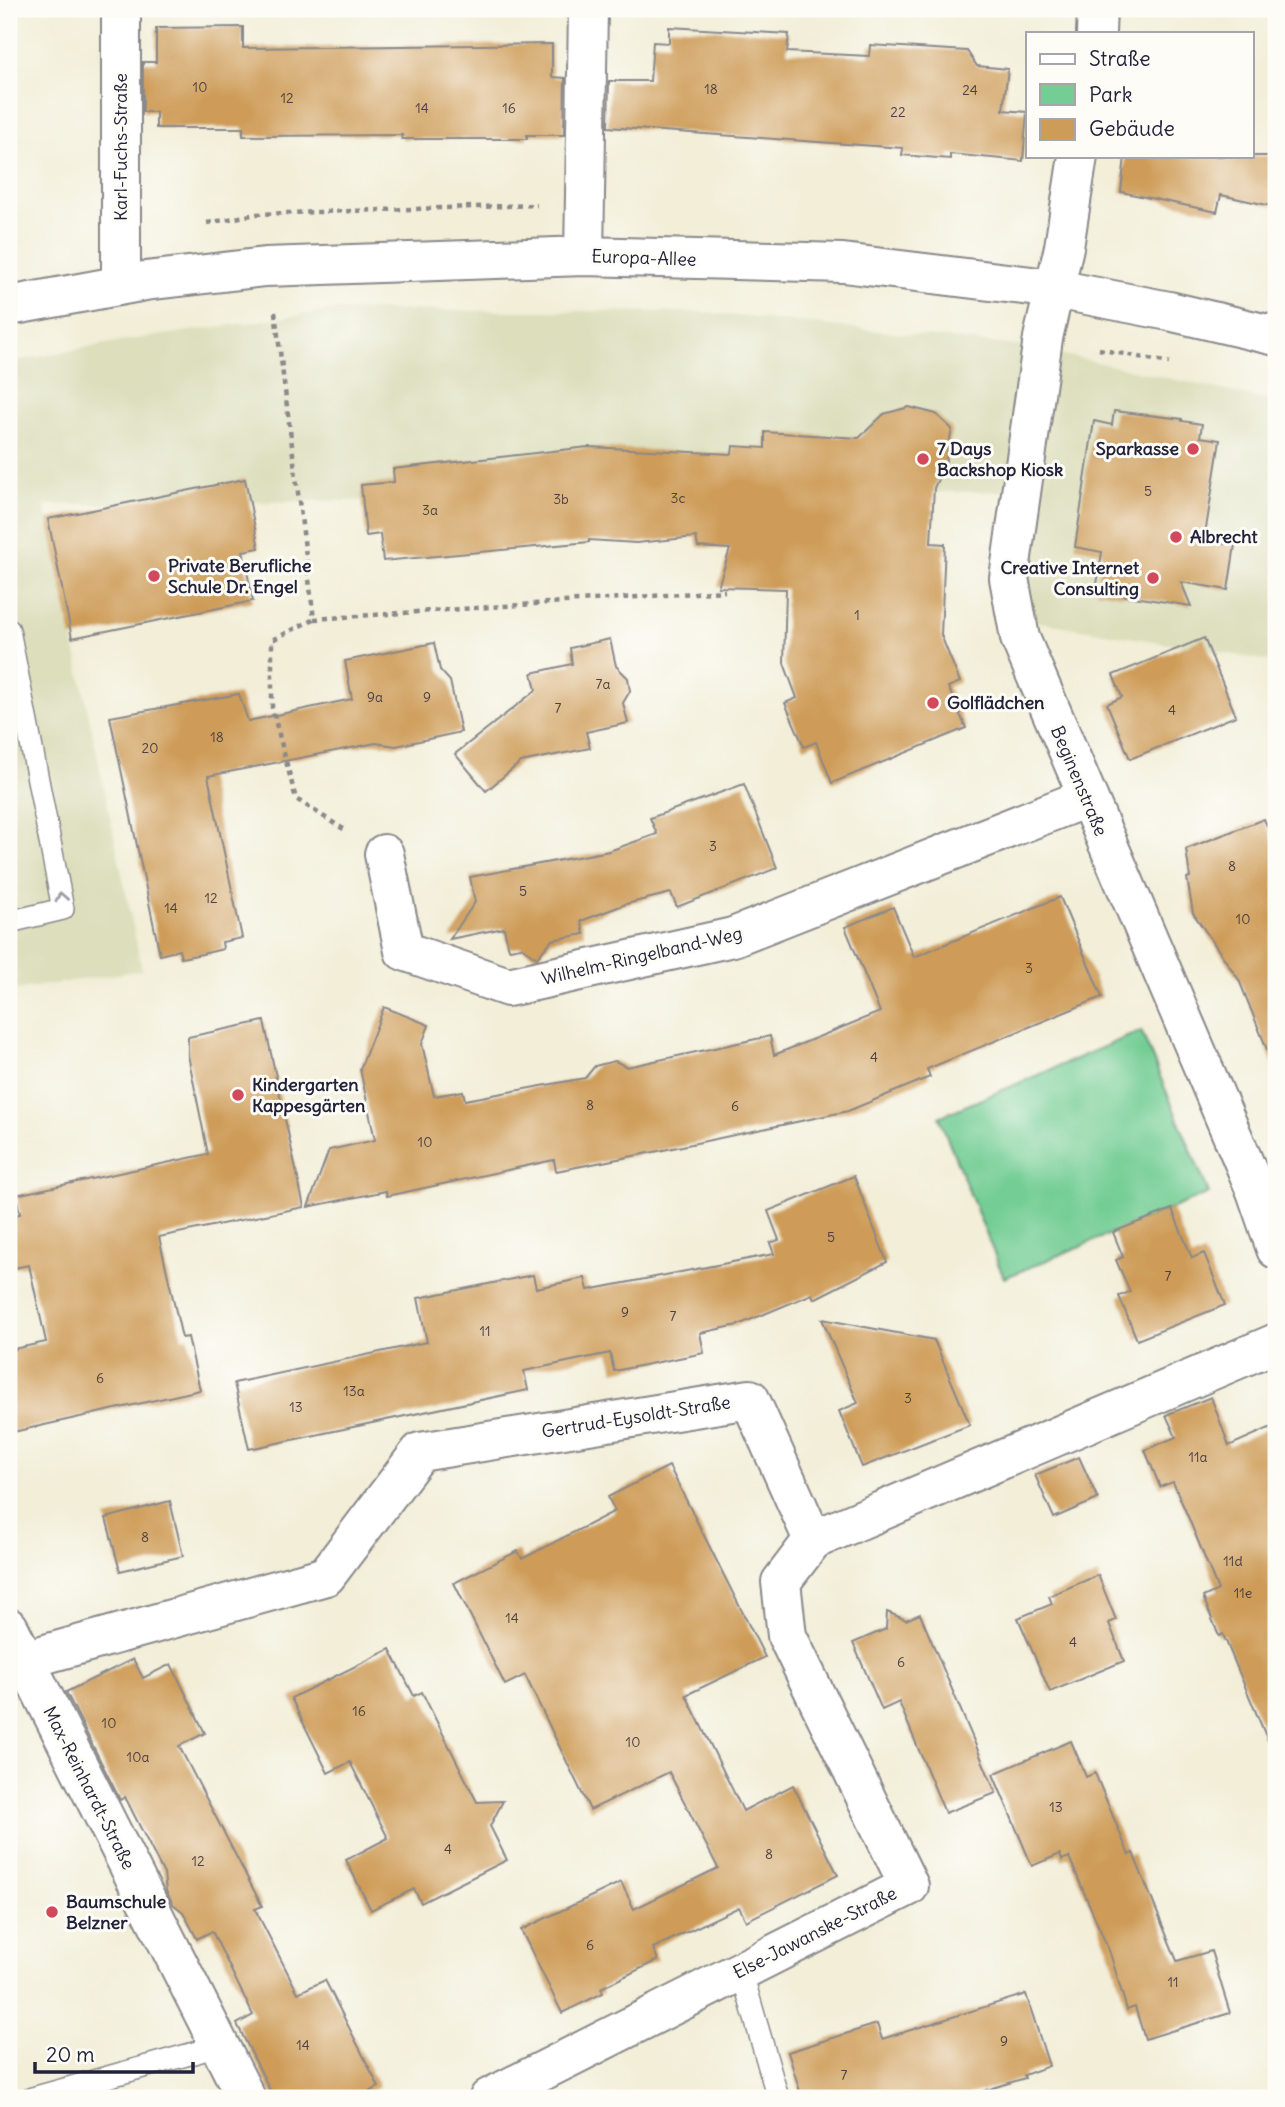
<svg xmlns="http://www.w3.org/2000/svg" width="1285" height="2107" viewBox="0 0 1285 2107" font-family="Delius,sans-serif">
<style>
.built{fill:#dcdebc}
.green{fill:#73cd94;stroke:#4a7868;stroke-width:2}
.building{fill:#ce9c59}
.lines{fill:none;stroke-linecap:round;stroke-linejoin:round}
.lane-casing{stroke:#8a888a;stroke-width:24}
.street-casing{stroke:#8a888a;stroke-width:42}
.path{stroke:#8a888a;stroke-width:4.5;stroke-dasharray:5 5;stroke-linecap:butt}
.lane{stroke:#fff;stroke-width:21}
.street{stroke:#fff;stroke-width:38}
.oneway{stroke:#9c9ca7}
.poi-dot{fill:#d1495b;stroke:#fdfcf7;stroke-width:2.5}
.labels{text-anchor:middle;stroke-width:6;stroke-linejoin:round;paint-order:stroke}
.number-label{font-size:14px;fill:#4d4042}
.street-label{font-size:18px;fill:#22223b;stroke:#fdfcf7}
.poi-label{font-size:18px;font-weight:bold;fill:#22223b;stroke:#fdfcf7;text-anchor:start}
</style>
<rect width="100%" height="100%" fill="#fdfcf7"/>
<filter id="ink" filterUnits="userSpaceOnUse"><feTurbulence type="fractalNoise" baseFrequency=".0143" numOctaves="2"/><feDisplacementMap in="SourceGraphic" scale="14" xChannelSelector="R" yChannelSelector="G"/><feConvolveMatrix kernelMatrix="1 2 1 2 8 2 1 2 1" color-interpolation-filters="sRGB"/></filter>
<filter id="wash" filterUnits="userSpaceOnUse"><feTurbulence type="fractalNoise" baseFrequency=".00686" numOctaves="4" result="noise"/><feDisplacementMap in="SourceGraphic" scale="28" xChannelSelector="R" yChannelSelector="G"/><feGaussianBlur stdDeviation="1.57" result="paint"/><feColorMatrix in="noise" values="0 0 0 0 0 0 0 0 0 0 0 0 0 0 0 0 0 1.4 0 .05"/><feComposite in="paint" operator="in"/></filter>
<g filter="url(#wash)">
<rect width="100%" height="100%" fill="#f2eed8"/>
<!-- built -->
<polygon class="built" points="334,310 701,312 1028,347 1276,402 1276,662 992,614 1016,491 45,505 142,970 9,991 9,362 122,341"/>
<!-- green -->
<polygon class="green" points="1141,1031 1209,1193 1004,1278 939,1117"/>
<g id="blocks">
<!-- building -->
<g class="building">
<polygon points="243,27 243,48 552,44 552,77 565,78 564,135 527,135 527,139 402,139 402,135 243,136 243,128 156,128 156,112 143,112 143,62 156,62 156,28"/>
<polygon points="669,27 789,34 787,52 869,56 870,45 967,51 977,66 1008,69 1003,110 1027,112 1023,161 950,154 950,159 902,155 903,148 608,127 609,81 650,81 653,42 669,43"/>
<polygon points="1125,156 1276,156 1276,207 1221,195 1217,212 1121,192"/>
<polygon points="909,407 936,414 952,429 945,464 934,488 931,543 945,544 941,635 960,682 948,687 966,728 832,783 816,742 804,747 785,703 797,698 784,663 786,589 718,587 730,549 698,547 696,537 636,543 589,540 589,542 383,561 380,534 366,536 361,485 394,482 393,469 588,447 732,454 733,446 765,448 765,432 859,438 884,414"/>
<polygon points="1114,411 1182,419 1182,421 1202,424 1200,437 1220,440 1204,541 1235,545 1228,590 1181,582 1191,606 1096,591 1102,552 1075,547 1094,421 1112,425"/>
<polygon points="245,479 259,548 243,551 253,601 72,638 48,519"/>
<polygon points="1204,638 1236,716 1130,759 1107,704 1122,697 1113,675"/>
<polygon points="610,639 616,666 628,678 630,691 623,703 628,723 586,732 590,748 521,762 486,791 455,754 536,690 532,673 572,664 570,648"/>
<polygon points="434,643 440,670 450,681 461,732 396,746 376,743 208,776 242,938 222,942 223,949 202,954 181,958 179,950 160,955 110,717 239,694 248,721 352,699 345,661"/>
<polygon points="744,784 777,868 677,907 671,893 626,904 581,921 584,934 552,940 537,958 521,947 509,949 504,928 450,939 475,902 470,877 609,851 657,834 650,818"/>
<polygon points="1264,819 1276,846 1275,1069 1239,980 1193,913 1187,878 1190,877 1186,849"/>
<polygon points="1060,897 1102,997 927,1069 930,1077 848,1111 654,1152 556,1171 554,1160 387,1196 386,1191 308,1207 329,1150 375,1140 360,1069 384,1007 429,1025 422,1044 434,1096 463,1091 465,1100 585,1078 595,1066 615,1061 627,1067 770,1036 774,1055 880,1012 845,927 893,907 914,957"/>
<polygon points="264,1021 304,1207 159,1237 182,1338 188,1337 200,1390 9,1433 9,1350 46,1342 29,1265 9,1269 9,1216 20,1214 16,1195 208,1154 188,1055 188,1037"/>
<polygon points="854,1176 887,1262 814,1299 812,1294 738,1325 700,1333 704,1353 614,1371 610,1353 524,1371 528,1390 249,1449 234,1383 427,1342 418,1298 533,1275 536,1288 585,1278 588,1290 774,1254 770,1243 779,1240 768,1211"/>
<polygon points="1172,1209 1192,1258 1204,1253 1225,1305 1137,1340 1119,1296 1130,1292 1116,1260 1123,1257 1113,1232"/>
<polygon points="822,1319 934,1340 970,1425 862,1467 839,1411 858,1403"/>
<polygon points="1211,1397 1229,1446 1276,1425 1276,1760 1223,1634 1219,1636 1203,1597 1218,1590 1189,1519 1173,1482 1160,1487 1145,1450 1176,1437 1166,1415"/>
<polygon points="1079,1457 1098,1499 1054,1518 1035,1475"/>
<polygon points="669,1466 765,1657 686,1695 743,1811 793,1785 838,1875 746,1921 739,1907 653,1948 658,1960 601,1988 603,1993 562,2013 521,1930 621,1882 634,1909 718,1868 669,1772 590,1810 525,1675 505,1685 454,1583 518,1551 522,1559 615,1511 608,1497"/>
<polygon points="170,1501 183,1556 120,1571 106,1518"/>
<polygon points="1098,1575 1116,1620 1109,1623 1124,1661 1050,1692 1018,1618 1052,1604 1049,1596"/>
<polygon points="887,1612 906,1620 920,1614 996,1793 945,1813 899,1702 882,1710 853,1643 886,1629"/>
<polygon points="390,1649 414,1696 422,1692 477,1802 503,1801 490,1826 507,1860 421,1903 414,1889 371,1910 346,1860 388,1838 350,1762 328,1773 291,1698"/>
<polygon points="133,1659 143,1678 171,1664 205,1733 179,1746 262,1906 255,1909 298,1993 325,1980 379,2087 356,2098 274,2098 237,2024 253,2015 212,1931 197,1939 183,1912 173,1904 166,1891 164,1874 125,1797 120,1800 66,1692"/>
<polygon points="1071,1741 1086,1777 1095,1773 1129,1855 1133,1853 1177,1961 1211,1951 1230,2013 1145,2039 1135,2007 1127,2010 1110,1953 1069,1857 1062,1860 1060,1854 1032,1866 993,1774"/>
<polygon points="1026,1994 1049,2066 1024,2075 1025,2078 961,2098 802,2098 788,2052 877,2024 882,2039"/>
</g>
</g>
</g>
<g filter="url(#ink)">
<use href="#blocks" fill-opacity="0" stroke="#8a888a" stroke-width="2"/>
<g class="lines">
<!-- lane casing -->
<g class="lane-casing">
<g id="lane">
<polyline points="9,630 63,909 9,922"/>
<polyline points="741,1970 778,2098"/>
<polyline points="32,2098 219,2046"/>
</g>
</g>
<!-- street casing -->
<g class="street-casing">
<g id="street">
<polyline points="1096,33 1097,9"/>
<polyline points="1078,156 1064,247 1043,338 1009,578 1020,638 1256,1191 1276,1249"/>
<polyline points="584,256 588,9"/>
<polyline points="121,285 121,9"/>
<polyline points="9,306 145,281 265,267 584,256 843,263 1056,289 1169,311 1276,336"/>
<polyline points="384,854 404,951 508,987 733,937 1086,798"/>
<polyline points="9,1628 246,2098"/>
<polyline points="24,1660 326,1576 420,1452 750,1399 813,1540 1276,1343"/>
<polyline points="489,2098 909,1886 787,1636 781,1582 813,1540"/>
</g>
</g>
<!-- path -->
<g class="path">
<polyline points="207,223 257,214 537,205"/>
<polyline points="275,312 314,619 272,640 272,708 296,799 345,830"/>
<polyline points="1099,349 1169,363"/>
<polyline points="314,619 725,591"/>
</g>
<!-- lane -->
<use href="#lane" class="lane"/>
<!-- street -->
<use href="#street" class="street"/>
</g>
<!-- one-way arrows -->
<defs><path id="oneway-chevron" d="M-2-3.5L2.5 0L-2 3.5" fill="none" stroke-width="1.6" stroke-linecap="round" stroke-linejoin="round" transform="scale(1.75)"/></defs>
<use class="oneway" href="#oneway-chevron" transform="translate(61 897) rotate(-101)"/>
</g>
<!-- markers -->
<g class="poi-dot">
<circle cx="1193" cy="449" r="7"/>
<circle cx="923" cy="459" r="7"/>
<circle cx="1176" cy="537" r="7"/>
<circle cx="154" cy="576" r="7"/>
<circle cx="1153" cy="578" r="7"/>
<circle cx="933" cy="703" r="7"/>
<circle cx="238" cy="1095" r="7"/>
<circle cx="52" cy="1912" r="7"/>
</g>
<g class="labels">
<!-- number labels -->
<g class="number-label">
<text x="200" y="92">10</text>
<text x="711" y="94">18</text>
<text x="970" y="95">24</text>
<text x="287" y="103">12</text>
<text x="422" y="113">14</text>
<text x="509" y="113">16</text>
<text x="898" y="117">22</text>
<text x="1148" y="496">5</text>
<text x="678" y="503">3c</text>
<text x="561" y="504">3b</text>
<text x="430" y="515">3a</text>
<text x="857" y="620">1</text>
<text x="603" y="689">7a</text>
<text x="375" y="702">9a</text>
<text x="427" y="702">9</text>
<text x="558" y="713">7</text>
<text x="1172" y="715">4</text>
<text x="217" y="742">18</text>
<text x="150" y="753">20</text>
<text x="713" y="851">3</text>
<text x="1232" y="871">8</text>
<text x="523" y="896">5</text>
<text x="211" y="903">12</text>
<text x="171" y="913">14</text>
<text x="1243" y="924">10</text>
<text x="1029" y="973">3</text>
<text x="874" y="1062">4</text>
<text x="590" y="1110">8</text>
<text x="735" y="1111">6</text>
<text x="425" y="1147">10</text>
<text x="831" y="1242">5</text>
<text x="1168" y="1281">7</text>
<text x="625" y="1317">9</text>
<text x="673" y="1321">7</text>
<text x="485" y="1336">11</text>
<text x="100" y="1383">6</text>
<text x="354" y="1396">13a</text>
<text x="908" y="1403">3</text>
<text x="296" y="1412">13</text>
<text x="1198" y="1462">11a</text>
<text x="145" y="1542">8</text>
<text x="1233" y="1566">11d</text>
<text x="1243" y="1598">11e</text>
<text x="512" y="1623">14</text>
<text x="1073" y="1647">4</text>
<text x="901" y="1667">6</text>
<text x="359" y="1716">16</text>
<text x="109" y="1728">10</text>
<text x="633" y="1747">10</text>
<text x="138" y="1762">10a</text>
<text x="1056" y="1812">13</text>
<text x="448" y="1854">4</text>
<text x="769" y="1859">8</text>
<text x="198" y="1866">12</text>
<text x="590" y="1950">6</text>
<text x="1173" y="1987">11</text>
<text x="1004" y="2046">9</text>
<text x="303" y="2050">14</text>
<text x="844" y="2080">7</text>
</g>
<!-- street labels -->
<g class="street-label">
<text transform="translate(121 147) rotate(-90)" y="6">Karl-Fuchs-Straße</text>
<text transform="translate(644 258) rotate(2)" y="6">Europa-Allee</text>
<text transform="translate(1079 781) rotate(67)" y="6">Beginenstraße</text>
<text transform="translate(642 956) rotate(-13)" y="6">Wilhelm-Ringelband-Weg</text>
<text transform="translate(636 1417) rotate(-9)" y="6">Gertrud-Eysoldt-Straße</text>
<text transform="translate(89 1788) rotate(63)" y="6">Max-Reinhardt-Straße</text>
<text transform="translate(815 1933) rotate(-27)" y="6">Else-Jawanske-Straße</text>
</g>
<!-- poi labels -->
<g class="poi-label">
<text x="937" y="455">7 Days<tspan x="937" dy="21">Backshop Kiosk</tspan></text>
<text x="1179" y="455" text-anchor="end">Sparkasse</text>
<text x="1190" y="543">Albrecht</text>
<text x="168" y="572">Private Berufliche<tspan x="168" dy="21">Schule Dr. Engel</tspan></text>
<text x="1139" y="574" text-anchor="end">Creative Internet<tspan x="1139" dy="21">Consulting</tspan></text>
<text x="947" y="709">Golflädchen</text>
<text x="252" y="1091">Kindergarten<tspan x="252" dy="21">Kappesgärten</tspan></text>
<text x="66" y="1908">Baumschule<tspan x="66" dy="21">Belzner</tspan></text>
</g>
</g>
<!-- margin -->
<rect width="1285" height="2107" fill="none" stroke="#fdfcf7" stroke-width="35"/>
<!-- legend -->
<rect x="1026" y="32" width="228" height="126" fill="#fdfcf7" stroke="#a5a5ac" stroke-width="2"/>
<rect x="1040" y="54" width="35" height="10" fill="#ffffff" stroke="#a5a5ac" stroke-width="2"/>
<text x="1089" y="66" font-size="21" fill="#22223b">Straße</text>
<rect x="1040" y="84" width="35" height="21" fill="#73cd94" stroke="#a5a5ac" stroke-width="2"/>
<text x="1089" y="102" font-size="21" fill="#22223b">Park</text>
<rect x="1040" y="119" width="35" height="21" fill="#ce9c59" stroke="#a5a5ac" stroke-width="2"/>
<text x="1089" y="136" font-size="21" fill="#22223b">Gebäude</text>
<!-- scale -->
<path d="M35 2062v10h158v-10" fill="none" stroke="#22223b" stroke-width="3.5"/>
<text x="46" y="2062" font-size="21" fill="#22223b" stroke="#fdfcf7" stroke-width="5" paint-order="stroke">20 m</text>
</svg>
